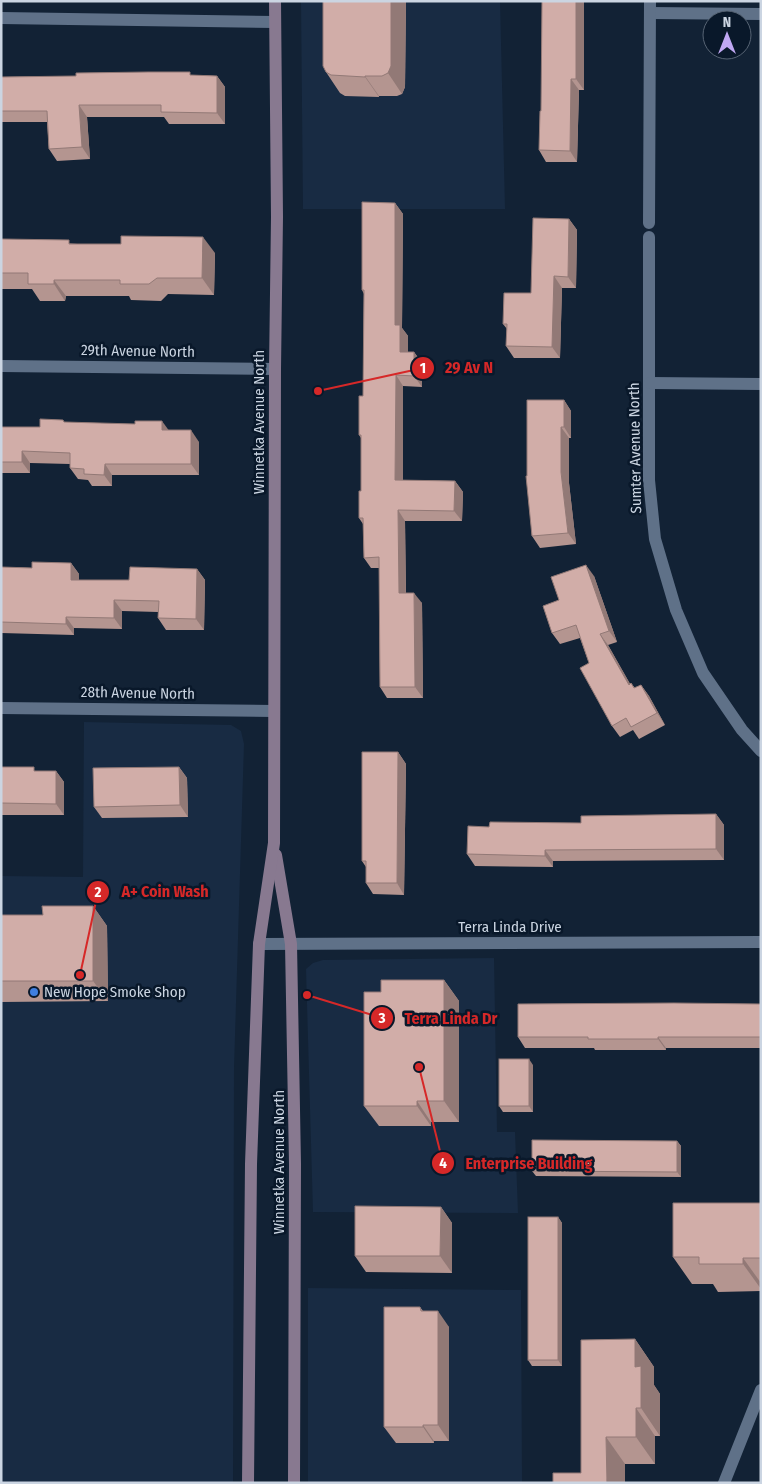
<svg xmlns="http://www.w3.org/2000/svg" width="762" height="1484" viewBox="0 0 762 1484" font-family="'Fira Sans Condensed',sans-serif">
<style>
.built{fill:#182b43}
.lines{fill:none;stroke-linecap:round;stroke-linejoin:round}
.minor{stroke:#5f7188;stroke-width:12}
.secondary{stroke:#887990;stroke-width:12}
.wall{fill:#b49590}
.shaded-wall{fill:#927976}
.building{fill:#d1ada8;stroke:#927976}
.shop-dot{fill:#3f7fe0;stroke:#09182a;stroke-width:2}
.labels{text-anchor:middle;stroke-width:5;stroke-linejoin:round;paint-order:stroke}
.street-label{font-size:15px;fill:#cbd5e2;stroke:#09182a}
.poi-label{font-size:15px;fill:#cbd5e2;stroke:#09182a;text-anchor:start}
.leader{fill:none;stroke:#d62828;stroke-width:2}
.callout-dot{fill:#d62828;stroke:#09182a;stroke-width:2}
.mark-label{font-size:15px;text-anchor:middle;font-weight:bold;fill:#fff}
.callout-label{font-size:16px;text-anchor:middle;font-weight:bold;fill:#d62828;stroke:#09182a;stroke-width:5;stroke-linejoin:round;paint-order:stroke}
</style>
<rect width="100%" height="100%" fill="#122235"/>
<!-- built -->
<g class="built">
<polygon points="301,1 500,1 505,209 303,209"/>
<polygon points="84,722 231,725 241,731 244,744 234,1068 233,1483 1,1483 1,876 83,877"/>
<polygon points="494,958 497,1132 515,1132 518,1213 313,1212 306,969 313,963 323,960"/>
<polygon points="308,1288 521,1290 522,1483 308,1483"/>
</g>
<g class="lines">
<!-- minor -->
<g class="minor">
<polyline points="650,13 761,14"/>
<polyline points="1,18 275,22"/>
<polyline points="649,223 650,1"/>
<polyline points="649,237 649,480 655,539 676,610 703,673 742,730 761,751"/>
<polyline points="1,366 275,369"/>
<polyline points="650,383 761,384"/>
<polyline points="1,708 274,711"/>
<polyline points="259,944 761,942"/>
<polyline points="724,1483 761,1390"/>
</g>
<!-- secondary -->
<g class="secondary">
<polyline points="276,855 291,944 295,1164 294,1483"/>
<polyline points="248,1483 251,1164 259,944 274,843 275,369 277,217 275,1"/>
</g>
</g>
<!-- wall -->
<g class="wall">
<polygon points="323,1 406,1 405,87 402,94 397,96 379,96 379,97 345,96 340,93 326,72"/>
<polygon points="584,1 584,90 579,90 577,162 546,162 539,150 541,111"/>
<polygon points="193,75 217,76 225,87 225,124 169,124 164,117 87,117 90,159 57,161 49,149 47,122 1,122 1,77"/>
<polygon points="395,203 403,214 402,328 408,336 408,352 414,352 422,363 422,387 403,386 403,480 455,481 463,492 462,521 405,521 406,593 422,603 423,698 387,698 380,687 379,568 371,568 364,558 363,524 359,518 361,491 361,438 359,435 363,396 364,294 362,290"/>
<polygon points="569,219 577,230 576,288 562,288 560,358 514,358 506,346 507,329 503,324 531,293"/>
<polygon points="1,239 215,253 214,295 168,294 161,301 131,300 129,296 66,296 65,301 40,301 32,289 1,289"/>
<polygon points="564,400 571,411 571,438 569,438 569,483 576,544 540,548 532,536 527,476"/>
<polygon points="65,422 169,430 199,442 199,475 112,475 112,486 92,486 88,480 78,479 70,468 70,464 30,463 30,473 1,473 1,427 40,427"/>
<polygon points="71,563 79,574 79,580 129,580 197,569 205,580 204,630 166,630 158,618 158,612 122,611 122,629 74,628 74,635 1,633 1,567 32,568"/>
<polygon points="594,576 617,642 608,645 630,684 631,683 635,688 641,685 649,696 665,725 639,739 633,730 620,737 612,726 580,638 560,644 552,633 559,600"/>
<polygon points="398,752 406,764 404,895 373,894 366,883 366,867 362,861"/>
<polygon points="1,767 36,771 56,771 64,782 64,815 1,815"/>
<polygon points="179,767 187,778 188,817 102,818 94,807"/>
<polygon points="716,814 724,825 724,860 553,861 553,867 475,866 467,854 489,827 581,823"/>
<polygon points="93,906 107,926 108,1001 1,1002 1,915 43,915"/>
<polygon points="444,980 459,1001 459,1122 431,1122 431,1126 379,1126 364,1106 381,992"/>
<polygon points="761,1004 761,1048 666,1048 666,1050 595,1050 594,1048 525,1048 518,1037"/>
<polygon points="533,1065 533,1112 503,1112 499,1106"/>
<polygon points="677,1141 681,1146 681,1177 536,1176 532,1171"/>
<polygon points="761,1203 761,1291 718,1292 713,1284 692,1284 673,1257"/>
<polygon points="441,1207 452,1223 452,1273 366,1272 355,1256"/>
<polygon points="558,1217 562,1223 562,1366 532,1366 528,1360"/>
<polygon points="420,1307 423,1311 449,1327 449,1441 434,1441 434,1443 396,1443 384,1427"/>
<polygon points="635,1339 654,1367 654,1385 660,1394 660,1436 655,1436 655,1464 625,1464 625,1483 581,1473"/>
</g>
<!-- shaded-wall -->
<g class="shaded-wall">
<polygon points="391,1 406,1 405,87 402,94 388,73"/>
<polygon points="576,1 584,1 584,90 576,79"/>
<polygon points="217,76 225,87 225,124 217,113"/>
<polygon points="365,76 379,96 379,97 365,77"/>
<polygon points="571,79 579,90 577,162 570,151"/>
<polygon points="79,105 87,117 90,159 82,147"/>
<polygon points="395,203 403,214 402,328 408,336 408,363 400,352 395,325"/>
<polygon points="569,219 577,230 576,288 568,277"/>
<polygon points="203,237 215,253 214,295 202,278"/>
<polygon points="554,276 562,288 560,358 552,347"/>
<polygon points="54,280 66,296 65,301 54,284"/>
<polygon points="414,352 422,363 422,387 414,376"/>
<polygon points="396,375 403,386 403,491 395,480"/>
<polygon points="564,400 571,411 571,438 564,427"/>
<polygon points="162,421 170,432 162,430"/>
<polygon points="561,427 569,438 569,483 576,544 568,533 561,472"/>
<polygon points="191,430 199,442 199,475 191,464"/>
<polygon points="22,451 30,463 30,473 22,462"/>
<polygon points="105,464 112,475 112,486 104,475"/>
<polygon points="455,481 463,492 462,521 454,511"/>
<polygon points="398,510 405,521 406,604 399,593"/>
<polygon points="71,563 79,574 79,591 71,580"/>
<polygon points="586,565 594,576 617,642 609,631"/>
<polygon points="197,569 205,580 204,630 196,619"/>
<polygon points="414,593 422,603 423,698 415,687"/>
<polygon points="114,600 122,611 122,629 114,618"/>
<polygon points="66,617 74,628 74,635 66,624"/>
<polygon points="600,634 608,645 637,696 629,685"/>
<polygon points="641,685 649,696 665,725 657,713"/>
<polygon points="398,752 406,764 404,895 397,883"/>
<polygon points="179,767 187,778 188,817 180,805"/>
<polygon points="56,771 64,782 64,815 56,804"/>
<polygon points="716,814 724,825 724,860 716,849"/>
<polygon points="545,850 553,861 553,867 545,856"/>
<polygon points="93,906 107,926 108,1001 93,981"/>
<polygon points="444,980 459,1001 459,1122 444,1101"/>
<polygon points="658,1037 666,1048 666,1050 658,1039"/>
<polygon points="529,1059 533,1065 533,1112 529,1106"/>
<polygon points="417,1101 431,1122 431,1126 417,1106"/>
<polygon points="677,1141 681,1146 681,1177 677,1172"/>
<polygon points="441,1207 452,1223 452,1273 440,1256"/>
<polygon points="558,1217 562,1223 562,1366 558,1360"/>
<polygon points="743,1258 761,1283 761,1289 743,1264"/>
<polygon points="438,1311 449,1327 449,1441 438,1425"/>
<polygon points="635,1339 654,1367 654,1385 660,1394 660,1436 641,1408 635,1367"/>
<polygon points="636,1408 655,1436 655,1464 636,1437"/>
<polygon points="423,1425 434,1441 434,1443 423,1427"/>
<polygon points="606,1437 625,1464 625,1483 607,1483"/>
</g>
<!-- building -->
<g class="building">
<polygon points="323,1 391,1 391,66 388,73 382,76 365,76 365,77 331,75 326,72 323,66"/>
<polygon points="542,1 576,1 576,79 571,79 570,151 539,150 540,111 541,111"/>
<polygon points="148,72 190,72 190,75 217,76 217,113 161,112 161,105 79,105 82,147 49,149 47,111 1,111 1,77 76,76 76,73"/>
<polygon points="362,202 395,203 395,325 400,325 400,352 414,352 414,376 396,375 395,480 455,481 454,511 398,510 399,593 414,593 415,687 380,687 379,557 364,558 363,518 359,518 359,491 361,491 361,435 359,435 359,396 363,396 364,290 362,290"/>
<polygon points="533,218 569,219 568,277 554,276 552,347 506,346 507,324 503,324 504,293 531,293"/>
<polygon points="121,236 203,237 202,278 157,278 149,284 120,284 120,280 54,280 54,284 28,284 28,273 1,273 1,239 69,240 69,244 121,244"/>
<polygon points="527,400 564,400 564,427 561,427 561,472 568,533 532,536 526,476 527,476"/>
<polygon points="40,419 63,420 64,422 135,424 135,421 162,421 162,430 191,430 191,464 105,464 104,475 84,474 84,469 70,468 70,453 22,451 22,462 1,462 1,427 40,427"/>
<polygon points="32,562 71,563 71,580 129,580 130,567 197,569 196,619 158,618 159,601 114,600 114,618 66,617 66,624 1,622 1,567 32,568"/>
<polygon points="586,565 609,631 600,634 629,685 631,683 634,688 641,685 657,713 631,727 626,718 612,726 580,668 589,663 576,625 552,633 543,606 559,600 551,577"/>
<polygon points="362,752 398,752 397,883 366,883 366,861 362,861"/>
<polygon points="1,767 34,767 34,771 56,771 56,804 1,803"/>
<polygon points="179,767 180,805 94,807 93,768"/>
<polygon points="716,814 716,849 545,850 545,856 467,854 468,826 489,827 490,822 581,823 581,816"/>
<polygon points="42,906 93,906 93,981 1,981 1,915 43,915"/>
<polygon points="381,980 444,980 444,1101 417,1101 417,1106 364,1106 364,992 381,992"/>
<polygon points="674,1003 761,1004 761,1037 658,1037 658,1039 588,1039 588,1037 518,1037 518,1004"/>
<rect x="499" y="1059" width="30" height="47"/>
<polygon points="532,1140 677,1141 677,1172 532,1171"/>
<polygon points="673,1203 761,1203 761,1258 743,1258 743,1264 699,1264 699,1257 673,1257"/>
<polygon points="355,1206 441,1207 440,1256 355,1256"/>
<rect x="528" y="1217" width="30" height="143"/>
<polygon points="384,1307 420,1307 421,1311 438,1311 438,1425 423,1425 423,1427 384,1427"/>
<polygon points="635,1339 635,1367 641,1366 641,1408 636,1408 636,1437 606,1437 607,1483 553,1483 553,1473 581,1473 581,1340"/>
</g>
<!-- markers -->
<circle class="shop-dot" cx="34" cy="992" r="5"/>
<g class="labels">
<!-- street labels -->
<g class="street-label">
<text transform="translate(138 351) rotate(1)" y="5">29th Avenue North</text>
<text transform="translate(259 422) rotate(-90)" y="5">Winnetka Avenue North</text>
<text transform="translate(635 448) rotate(-91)" y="5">Sumter Avenue North</text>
<text transform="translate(138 693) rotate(1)" y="5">28th Avenue North</text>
<text x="510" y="932">Terra Linda Drive</text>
<text transform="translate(279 1162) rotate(-90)" y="5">Winnetka Avenue North</text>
</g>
<!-- poi labels -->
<g class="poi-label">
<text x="44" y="997">New Hope Smoke Shop</text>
</g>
</g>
<!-- callouts -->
<path class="leader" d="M318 391L423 368M80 975L98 892M307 995L382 1018M419 1067L443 1163"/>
<g class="callout-dot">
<circle cx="318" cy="391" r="5"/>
<circle cx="80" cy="975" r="5"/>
<circle cx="307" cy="995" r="5"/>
<circle cx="419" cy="1067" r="5"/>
<circle cx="423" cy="368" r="12"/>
<circle cx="98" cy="892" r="12"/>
<circle cx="382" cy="1018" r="12"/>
<circle cx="443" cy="1163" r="12"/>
</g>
<g class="mark-label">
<text x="423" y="373">1</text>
<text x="98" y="897">2</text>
<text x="382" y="1023">3</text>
<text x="443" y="1168">4</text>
</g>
<g class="callout-label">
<text x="469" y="373">29 Av N</text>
<text x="165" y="897">A+ Coin Wash</text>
<text x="451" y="1024">Terra Linda Dr</text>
<text x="529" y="1169">Enterprise Building</text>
</g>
<!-- border -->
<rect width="762" height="1484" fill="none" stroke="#cbd5e2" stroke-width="5"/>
<!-- north arrow -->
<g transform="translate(727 35)"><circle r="24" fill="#09182a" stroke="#576474"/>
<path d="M0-4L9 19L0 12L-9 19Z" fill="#c0a8f3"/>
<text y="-8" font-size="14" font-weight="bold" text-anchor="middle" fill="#cbd5e2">N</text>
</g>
</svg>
